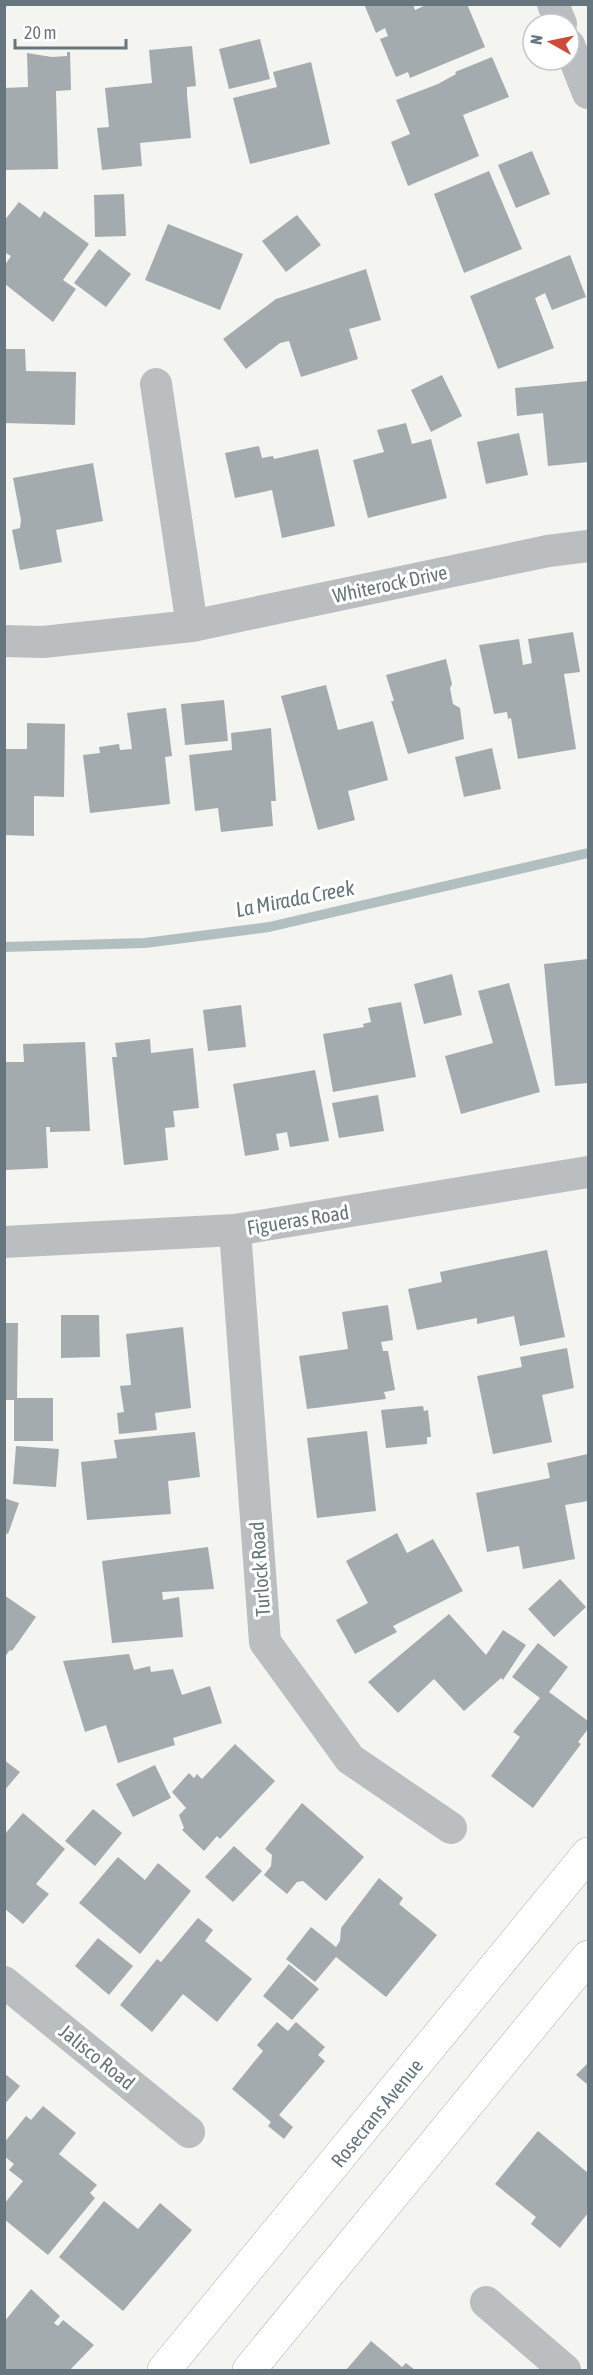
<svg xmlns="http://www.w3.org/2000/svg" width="593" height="2375" viewBox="0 0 593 2375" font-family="'Asap Condensed',sans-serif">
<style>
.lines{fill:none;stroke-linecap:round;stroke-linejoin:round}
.stream{stroke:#b2bfc1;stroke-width:10}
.building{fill:#a4abaf}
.primary-casing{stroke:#aeb3b5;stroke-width:34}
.street{stroke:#babec0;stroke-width:32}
.primary{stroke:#fff;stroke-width:33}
.labels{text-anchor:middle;stroke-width:6;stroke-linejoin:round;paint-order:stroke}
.street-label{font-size:20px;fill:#67767e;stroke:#fff}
.water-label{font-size:21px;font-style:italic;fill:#63777b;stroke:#fff}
</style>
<rect width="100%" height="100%" fill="#f4f4f1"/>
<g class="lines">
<!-- stream -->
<polyline class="stream" points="4,947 145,943 269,927 588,853"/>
</g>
<!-- building -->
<g class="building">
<polygon points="364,4 413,4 415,10 428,4 467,4 485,47 410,78 408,72 396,77 380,39 388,36 385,28 376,33"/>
<polygon points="260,39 270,79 229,89 219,49"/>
<polygon points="192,46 196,86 187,87 187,95 191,138 140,143 142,166 102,170 97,128 109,127 105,88 152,83 149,50"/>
<polygon points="67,52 70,52 71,90 56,91 58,169 4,170 4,88 28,87 27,53 52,57 67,56"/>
<polygon points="492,57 509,97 463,115 479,156 408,186 391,142 410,134 396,100 438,84 456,74 455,72"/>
<polygon points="311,62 330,144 250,164 233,98 277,87 273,72"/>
<polygon points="532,151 550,194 516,208 498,165"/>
<polygon points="489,171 522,249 464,273 434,194"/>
<polygon points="124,194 126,236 95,237 94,195"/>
<polygon points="19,202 40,218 44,211 89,244 63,280 76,289 53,322 5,284 5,265 11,256 4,252 4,221"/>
<polygon points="297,215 321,245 286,272 262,241"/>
<polygon points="168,224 243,254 220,310 145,280"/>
<polygon points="99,249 131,274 106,307 74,283"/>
<polygon points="570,255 586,297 552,310 545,293 535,298 554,348 498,369 470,296"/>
<polygon points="366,269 381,320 349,329 358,359 301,377 289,341 280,343 246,369 223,339 276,299"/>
<polygon points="4,349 25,349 26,371 76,372 75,425 4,423"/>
<polygon points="442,375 462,416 431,432 411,390"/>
<polygon points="588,381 588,462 548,466 543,413 517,416 515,388"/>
<polygon points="406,423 412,444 431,439 447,498 368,518 353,460 384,452 377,430"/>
<polygon points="519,433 528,475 486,484 477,442"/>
<polygon points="259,446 262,458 273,456 274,459 318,449 335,526 282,538 272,490 235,498 225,453"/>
<polygon points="93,463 103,521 56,530 62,562 20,570 12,530 20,528 21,520 13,478"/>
<polygon points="573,632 580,672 564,674 576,749 518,759 511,718 508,719 507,712 494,714 479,645 519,639 523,665 532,663 528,639"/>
<polygon points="446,659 452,684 450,688 453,704 460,708 464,739 408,754 391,701 394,701 386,675"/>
<polygon points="326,685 338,730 373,721 388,780 348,791 355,820 318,830 281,696"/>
<polygon points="224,700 228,741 185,745 181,704"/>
<polygon points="166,708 172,756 165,757 170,804 90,813 83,755 100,753 99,747 119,744 120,750 132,749 127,713"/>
<polygon points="27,723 65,724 64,797 34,796 34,836 4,835 4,749 27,749"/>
<polygon points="271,728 276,801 271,801 273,826 221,832 218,808 195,811 189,755 232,750 231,733"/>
<polygon points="492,748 501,789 464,797 455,757"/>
<polygon points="588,959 588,1083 555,1086 544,964"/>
<polygon points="452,974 462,1015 424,1024 414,984"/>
<polygon points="509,983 540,1092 461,1114 445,1056 493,1043 478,991"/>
<polygon points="401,1002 416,1077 333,1092 323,1034 364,1027 363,1024 371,1022 368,1008"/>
<polygon points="241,1005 246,1047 208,1051 203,1010"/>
<polygon points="150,1039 151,1053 193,1048 199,1108 173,1111 175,1127 165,1128 168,1160 124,1165 112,1057 117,1057 115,1043"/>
<polygon points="85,1042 90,1131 50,1132 50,1127 46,1127 48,1168 6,1170 4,1062 24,1062 23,1044"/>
<polygon points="315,1070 329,1141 290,1147 287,1132 276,1134 279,1150 245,1156 233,1084"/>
<polygon points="378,1095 384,1131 339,1138 332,1103"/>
<polygon points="547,1250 565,1337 520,1346 514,1316 477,1324 477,1318 417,1330 408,1289 442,1282 440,1272"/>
<polygon points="388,1305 393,1340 381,1342 383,1351 388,1351 395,1390 384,1392 386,1399 307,1409 299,1356 348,1349 342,1312"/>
<polygon points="61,1315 99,1315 100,1357 61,1358"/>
<polygon points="5,1323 18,1323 17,1398 53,1398 53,1441 14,1441 14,1400 5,1400"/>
<polygon points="183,1327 191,1408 155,1413 157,1430 119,1434 117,1413 124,1412 120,1386 131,1385 126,1334"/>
<polygon points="567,1348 574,1388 542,1395 552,1442 493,1454 477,1376 522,1367 520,1357"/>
<polygon points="423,1406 424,1411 428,1410 431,1437 427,1437 427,1444 386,1448 381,1410"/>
<polygon points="367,1431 376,1511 317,1518 307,1438"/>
<polygon points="195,1432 200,1477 168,1481 171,1514 87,1520 81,1462 117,1458 114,1440"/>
<polygon points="16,1446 59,1449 56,1487 13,1484"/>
<polygon points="588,1454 588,1501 565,1505 575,1559 523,1569 519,1546 487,1552 476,1493 550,1478 547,1463"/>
<polygon points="4,1498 19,1503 8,1534 4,1533"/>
<polygon points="397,1533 407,1553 433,1539 463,1591 393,1626 397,1632 355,1654 336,1620 368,1603 346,1561"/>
<polygon points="208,1547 214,1589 162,1592 163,1600 179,1597 183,1637 112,1643 102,1561"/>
<polygon points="560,1579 586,1607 554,1637 528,1609"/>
<polygon points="4,1595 36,1617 12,1651 10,1650 4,1658"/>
<polygon points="449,1614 486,1655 503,1630 526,1645 503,1680 501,1678 464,1711 434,1679 398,1713 368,1682"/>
<polygon points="538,1643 568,1667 549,1692 588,1721 588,1729 578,1742 581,1744 533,1808 491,1776 520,1737 513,1732 540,1698 512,1677"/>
<polygon points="129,1654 134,1670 150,1666 151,1672 173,1669 182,1695 210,1686 222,1723 173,1738 175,1745 118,1763 106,1725 85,1732 63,1661"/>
<polygon points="235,1744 275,1781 220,1839 217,1836 204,1851 182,1830 184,1828 179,1815 186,1808 172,1792 189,1773 194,1778 197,1774 202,1779"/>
<polygon points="4,1760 20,1772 4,1791"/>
<polygon points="155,1765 171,1798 133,1817 116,1784"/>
<polygon points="302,1803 364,1857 326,1901 303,1881 297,1882 287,1894 264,1875 271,1866 272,1855 265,1849"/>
<polygon points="93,1809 122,1833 95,1866 65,1841"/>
<polygon points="23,1813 65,1849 36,1884 49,1894 23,1924 4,1908 4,1835"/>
<polygon points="234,1846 262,1871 233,1902 205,1877"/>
<polygon points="118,1857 145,1880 158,1863 191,1891 140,1954 79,1903"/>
<polygon points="379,1878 403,1898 399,1904 437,1935 386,1997 336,1957 315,1982 286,1959 311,1927 336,1947 340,1941 341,1928"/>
<polygon points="198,1918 213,1930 205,1941 252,1979 217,2022 183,1994 152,2032 120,2005 157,1959 161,1962"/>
<polygon points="98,1938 133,1966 109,1995 75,1966"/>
<polygon points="289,1964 319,1989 292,2020 263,1996"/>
<polygon points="277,2022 288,2031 296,2022 325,2047 318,2055 325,2061 279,2115 293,2127 284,2139 268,2126 271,2122 232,2089 263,2051 257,2045"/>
<polygon points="588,2063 588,2085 576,2075"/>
<polygon points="4,2073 20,2086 4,2105"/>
<polygon points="43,2106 76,2133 59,2154 97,2185 90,2193 95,2198 48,2255 4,2219 4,2204 23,2181 9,2170 14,2164 4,2156 4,2143 26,2116 31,2120"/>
<polygon points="538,2131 588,2173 588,2213 560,2248 531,2224 536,2217 495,2184"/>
<polygon points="104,2201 138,2229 160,2203 192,2230 123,2311 59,2257"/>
<polygon points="31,2289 60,2316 54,2323 58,2326 63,2320 94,2345 70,2370 8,2370 4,2368 4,2322"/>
<polygon points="371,2341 402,2367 406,2363 415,2370 346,2370"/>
</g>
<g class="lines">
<!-- primary casing -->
<g class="primary-casing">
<g id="primary">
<polyline points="164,2370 588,1854"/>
<polyline points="249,2370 588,1957"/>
</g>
</g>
<!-- street -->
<g class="street">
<polyline points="553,4 561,24"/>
<polyline points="569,45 588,93"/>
<polyline points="156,384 192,626"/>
<polyline points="4,641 43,642 192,626 548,551 588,546"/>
<polyline points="235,1230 265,1642 350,1759 451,1828"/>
<polyline points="4,1242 235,1230 588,1172"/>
<polyline points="4,1982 189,2132"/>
<polyline points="486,2302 565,2370"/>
</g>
<!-- primary -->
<use href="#primary" class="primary"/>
</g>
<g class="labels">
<!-- street labels -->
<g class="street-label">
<text transform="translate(390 584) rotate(-12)" y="7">Whiterock Drive</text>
<text transform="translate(298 1220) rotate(-9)" y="7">Figueras Road</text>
<text transform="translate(260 1569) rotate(-94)" y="7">Turlock Road</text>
<text transform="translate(97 2057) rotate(39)" y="7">Jalisco Road</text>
<text transform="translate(377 2113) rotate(-51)" y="7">Rosecrans Avenue</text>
</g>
<!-- water labels -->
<g class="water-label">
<text transform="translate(295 899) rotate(-11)" y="7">La Mirada Creek</text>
</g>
</g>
<!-- border -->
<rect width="593" height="2375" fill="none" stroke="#67767e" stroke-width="12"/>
<!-- north arrow -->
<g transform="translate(551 42) rotate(279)"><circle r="28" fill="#ffffff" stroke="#c2c8cb" stroke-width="1.5"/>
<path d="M0-4.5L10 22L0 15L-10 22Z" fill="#cd4b38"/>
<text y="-9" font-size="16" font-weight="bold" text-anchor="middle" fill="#67767e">N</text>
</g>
<!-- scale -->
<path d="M15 39v9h111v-9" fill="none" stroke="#67767e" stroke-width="3"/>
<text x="24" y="39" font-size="18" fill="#67767e" stroke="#ffffff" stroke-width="4.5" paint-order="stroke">20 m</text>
</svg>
